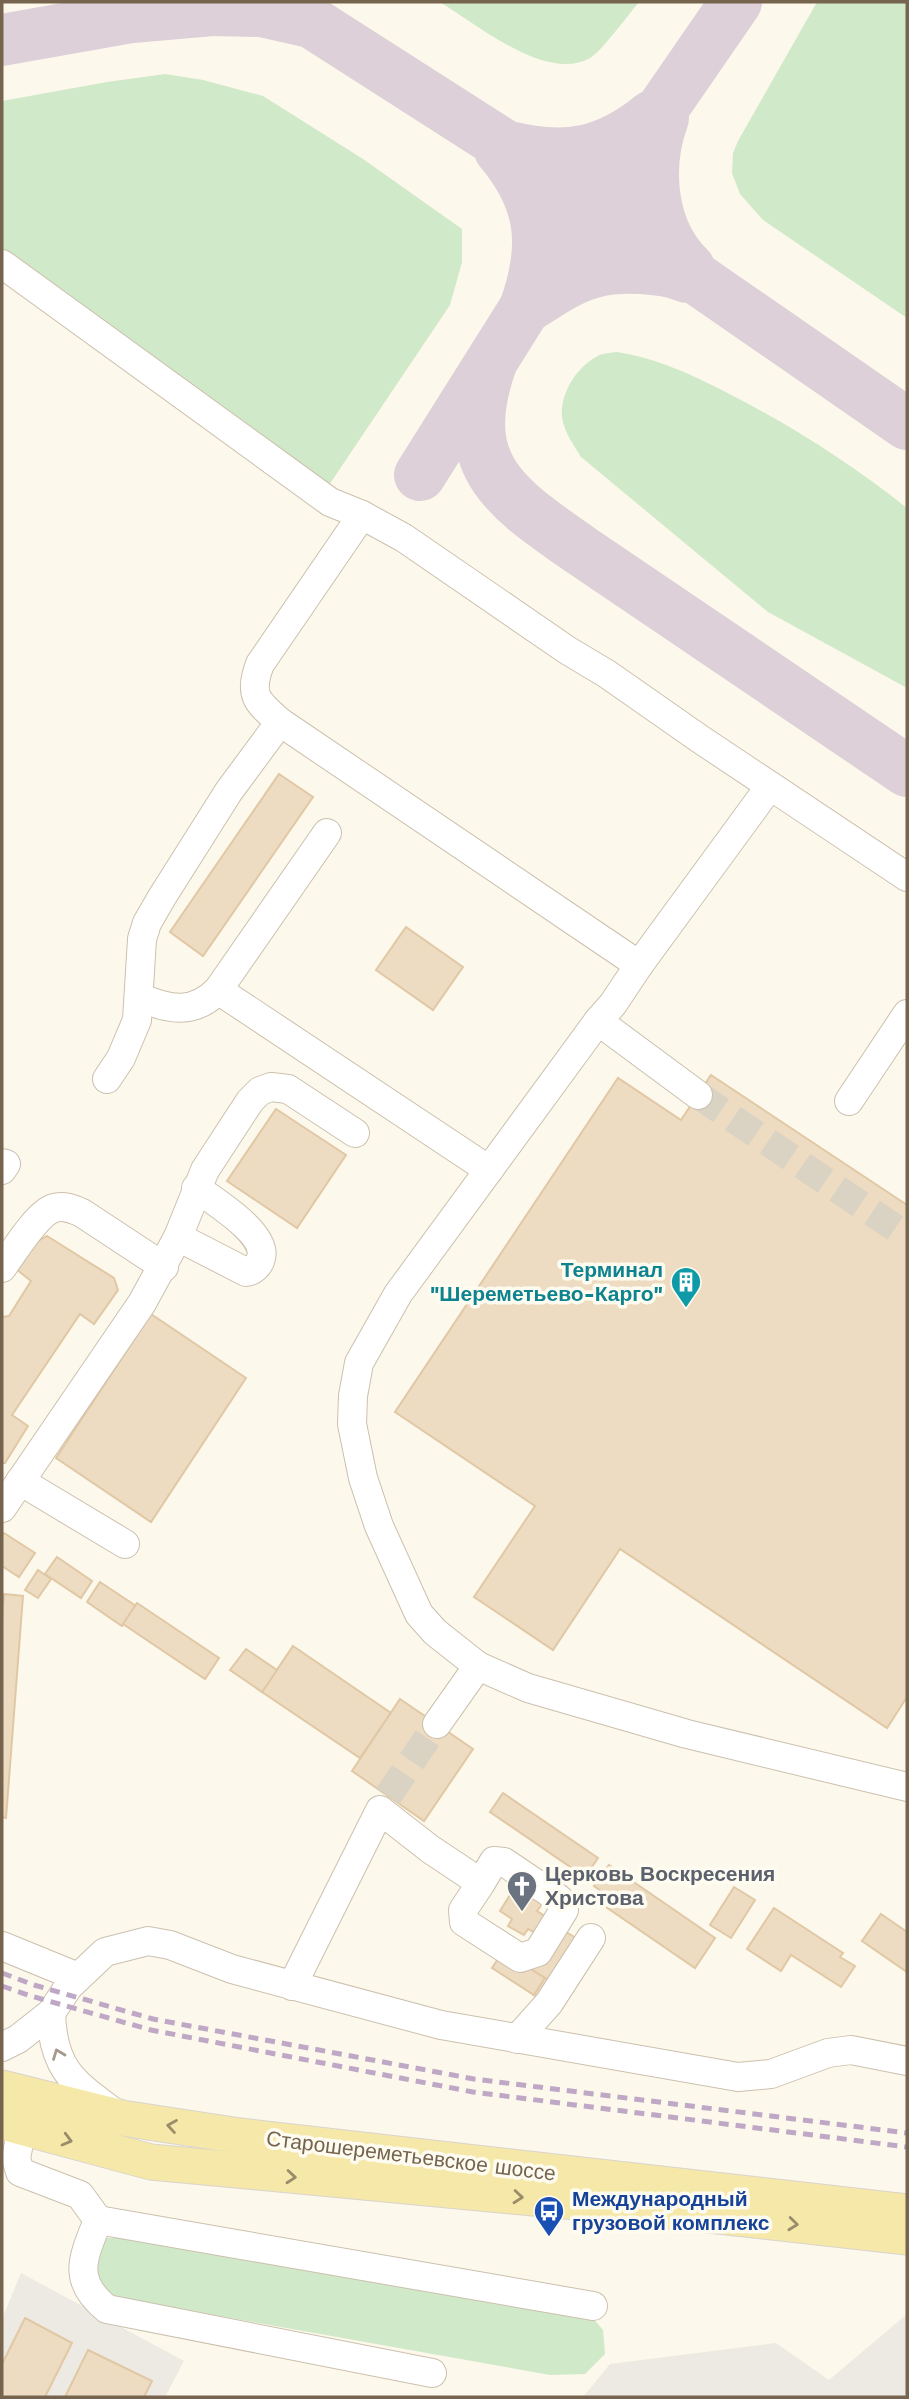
<svg xmlns="http://www.w3.org/2000/svg" width="909" height="2399" viewBox="0 0 909 2399" font-family="'Work Sans',sans-serif">
<style>
.industrial{fill:#edeae3}
.green{fill:#d0e9c9}
.lines{fill:none;stroke-linecap:round;stroke-linejoin:round}
.taxiway{stroke:#ddd0d8;stroke-width:52}
.building{fill:#eedcc2;stroke:#e1c8a5;stroke-width:2}
.minor-tunnel{stroke:#dad3c4;stroke-width:28;stroke-dasharray:28 14;stroke-linecap:butt}
.minor-casing{stroke:#ccc0ae;stroke-width:30}
.major-casing{stroke:#d9d4ce;stroke-width:37}
.minor{stroke:#fff;stroke-width:28}
.major{stroke:#f6e8a8;stroke-width:35}
.rail{stroke:#bea8c6;stroke-width:5;stroke-dasharray:10 7;stroke-linecap:butt}
.oneway{stroke:#a69a8d}
.oneway2{stroke:#9c8c6a}
.labels{text-anchor:middle;stroke-width:7;stroke-linejoin:round;paint-order:stroke}
.culture-label{font-size:21px;font-weight:bold;fill:#0d838f;stroke:#fefcf1;text-anchor:end}
.worship-label{font-size:21px;font-weight:bold;fill:#5b616d;stroke:#fefcf1;text-anchor:start}
.street-label{font-size:21px;fill:#76644f;stroke:#fefcf1}
.transit-label{font-size:21px;font-weight:bold;fill:#164399;stroke:#fefcf1;text-anchor:start}
</style>
<rect width="100%" height="100%" fill="#fcf8eb"/>
<!-- industrial -->
<g class="industrial">
<polygon points="21,2273 184,2361 165,2397 2,2397 2,2319"/>
<polygon points="907,2314 907,2397 583,2397 610,2364 776,2343 829,2380"/>
</g>
<!-- green -->
<g class="green">
<path d="M440 2H639C629 14 601 52 590 58 547 83 476 24 440 2Z"/>
<polygon points="817,2 907,2 907,318 763,220 740,194 732,173 733,153 738,141"/>
<polygon points="165,74 203,80 263,96 363,159 462,229 462,262 450,305 327,488 2,251 2,101 107,82"/>
<path d="M617 352C662 359 701 379 741 400 800 431 855 467 907 508V688L768 612 581 457C573 444 564 432 562 417 560 394 576 368 596 357 601 353 610 353 617 352Z"/>
<polygon points="101,2238 128,2238 591,2316 603,2330 605,2354 585,2374 550,2375 113,2297 89,2268"/>
</g>
<g class="lines">
<!-- taxiway -->
<g class="taxiway">
<polyline points="280,2 505,146 907,424"/>
<polyline points="2,40 132,17 212,10 261,11 310,22"/>
<path d="M663 118C645 167 650 230 689 268"/>
<path d="M509 147C566 161 607 153 652 116"/>
<path d="M500 150C543 201 547 246 525 308 547 295 569 278 594 272 620 265 663 267 687 277"/>
<path d="M491 363C455 467 505 497 582 551L907 771"/>
<polyline points="420,475 525,308 736,2"/>
</g>
</g>
<!-- building -->
<g class="building">
<polygon points="279,774 313,797 203,956 170,932"/>
<polygon points="406,927 463,967 433,1010 376,970"/>
<polygon points="711,1075 907,1205 907,1697 887,1728 620,1549 553,1650 474,1597 535,1506 395,1412 618,1078 681,1120"/>
<polygon points="276,1109 346,1155 297,1228 227,1181"/>
<polygon points="47,1236 114,1278 118,1290 94,1324 80,1314 12,1415 28,1426 5,1463 2,1463 2,1317 9,1316 31,1281 16,1269 29,1246"/>
<polygon points="151,1314 246,1378 151,1522 56,1458"/>
<polygon points="4,1533 35,1553 19,1577 2,1566 2,1536"/>
<polygon points="57,1557 92,1581 81,1598 45,1574"/>
<polygon points="38,1570 51,1579 38,1598 25,1590"/>
<polygon points="100,1582 136,1606 122,1626 87,1602"/>
<polygon points="4,1594 23,1596 6,1818 2,1817 2,1621"/>
<polygon points="137,1603 219,1658 205,1679 123,1624"/>
<polygon points="293,1646 391,1713 360,1758 262,1692"/>
<polygon points="246,1649 277,1670 262,1692 230,1670"/>
<polygon points="400,1699 473,1749 424,1821 352,1771"/>
<polygon points="503,1793 598,1858 585,1877 490,1812"/>
<polygon points="609,1865 715,1938 695,1968 603,1905 609,1897 594,1886"/>
<polygon points="734,1887 755,1900 731,1938 710,1925"/>
<polygon points="528,1893 543,1903 537,1911 543,1915 547,1923 536,1933 528,1929 524,1935 508,1926 512,1919 500,1911 510,1895 522,1903"/>
<polygon points="774,1908 843,1953 840,1957 855,1966 841,1987 791,1955 781,1971 747,1949"/>
<polygon points="881,1914 907,1932 907,1972 862,1941"/>
<polygon points="561,1929 581,1941 554,1983 527,1967"/>
<polygon points="500,1956 524,1972 527,1967 545,1978 534,1995 492,1968"/>
<polygon points="545,1978 554,1983 544,2000 534,1995"/>
<polygon points="25,2318 72,2343 45,2397 2,2397 2,2364"/>
<polygon points="88,2350 152,2381 144,2397 65,2397"/>
</g>
<g class="lines">
<!-- minor-tunnel -->
<g class="minor-tunnel">
<polyline points="698,1095 907,1236"/>
<polyline points="388,1796 437,1724"/>
</g>
<!-- minor casing -->
<g class="minor-casing">
<g id="minor">
<polyline points="2,264 330,502 362,515 404,538 567,650 607,674 700,739 907,877"/>
<path d="M362 515 260 664C248 695 257 702 280 722L639 965"/>
<polyline points="218,990 489,1170"/>
<path d="M139 997C169 1010 194 1015 218 990L327 833"/>
<polyline points="598,1021 698,1095"/>
<polyline points="107,1079 121,1058 137,1020 142,939 147,923 162,897 229,791 280,722"/>
<polyline points="849,1101 907,1014"/>
<polyline points="2,1163 6,1164 2,1170"/>
<path d="M178 1237 246 1272C253 1271 259 1266 261 1258 268 1234 214 1201 196 1188"/>
<path d="M2 1268C13 1253 37 1213 54 1208 64 1205 73 1209 82 1213L164 1267"/>
<polyline points="20,1481 125,1544"/>
<polyline points="2,1508 142,1303 178,1237 205,1170 250,1101 260,1091 271,1087 288,1089 355,1133"/>
<polyline points="478,1666 435,1632 419,1614 379,1526 363,1478 352,1424 353,1396 359,1363 398,1294 598,1021 613,1004 639,965 770,786"/>
<polyline points="437,1724 478,1666 528,1688 687,1734 907,1787"/>
<polyline points="2,1946 78,1977"/>
<polyline points="292,1986 380,1810 430,1849 481,1883 494,1861 504,1862 559,1899 564,1910 538,1952 520,1958 464,1922 463,1910 481,1883"/>
<path d="M51 2013C53 2070 73 2082 116 2114"/>
<polyline points="517,2039 549,2003 591,1938"/>
<polyline points="2,2047 18,2039 51,2013 69,1986 105,1952 148,1941 170,1945 232,1969 441,2025 738,2077 771,2074 828,2053 851,2050 907,2061"/>
<path d="M22 2128 16 2158 20 2172 80 2195 98 2220C83 2258 71 2280 107 2309L432 2373"/>
<polyline points="98,2220 593,2306"/>
</g>
</g>
<!-- major casing -->
<g class="major-casing">
<g id="major">
<polyline points="2,2088 122,2118 240,2136 907,2212"/>
<polyline points="2,2122 151,2162 682,2212 907,2237"/>
</g>
</g>
<!-- minor -->
<use href="#minor" class="minor"/>
<!-- major -->
<use href="#major" class="major"/>
<!-- rail -->
<g class="rail">
<polyline points="2,1973 34,1985 153,2019 474,2079 907,2133"/>
<polyline points="2,1986 31,1996 151,2030 473,2092 907,2147"/>
</g>
</g>
<!-- one-way arrows -->
<defs><path id="oneway-chevron" d="M-2-3.5L2.5 0L-2 3.5" fill="none" stroke-width="1.6" stroke-linecap="round" stroke-linejoin="round" transform="scale(1.75)"/></defs>
<use class="oneway" href="#oneway-chevron" transform="translate(58 2054) rotate(-111)"/>
<g class="oneway2">
<use href="#oneway-chevron" transform="translate(172 2126) rotate(-171)"/>
<use href="#oneway-chevron" transform="translate(67 2140) rotate(15)"/>
<use href="#oneway-chevron" transform="translate(291 2177) rotate(5)"/>
<use href="#oneway-chevron" transform="translate(518 2197) rotate(5)"/>
<use href="#oneway-chevron" transform="translate(793 2224) rotate(6)"/>
</g>
<!-- icons -->
<defs>
<g id="building-pin" transform="scale(1.575)"><path d="M0 17L-7.5 6A9.5 9.5 0 1 1 7.5 6Z" fill="#0f9aa8" stroke="#fefcf1"/><path d="M-4-6H4V6H1V3H-1V6H-4ZM-2.5-4.3h1.7v1.8h-1.7ZM.8-4.3h1.7v1.8H.8ZM-2.5-1h1.7V.8h-1.7ZM.8-1h1.7V.8H.8Z" fill="#fff"/></g>
<g id="church-pin" transform="scale(1.575)"><path d="M0 17L-7.5 6A9.5 9.5 0 1 1 7.5 6Z" fill="#6b7280" stroke="#fefcf1"/><path d="M-1.2-6h2.4v3.5h3.3v2.4h-3.3V6h-2.4V-.1h-3.3v-2.4h3.3Z" fill="#fff"/></g>
<g id="bus-pin" transform="scale(1.575)"><path d="M0 17L-7.5 6A9.5 9.5 0 1 1 7.5 6Z" fill="#1a4fb4" stroke="#fefcf1"/><path d="M-5-6H5V4H4V6H2V4H-2V6H-4V4H-5ZM-3.5-4V0h7V-4ZM-3.5 1.2v1.5H-2V1.2ZM2 1.2v1.5H3.5V1.2Z" fill="#fff"/></g>
</defs>
<g fill-rule="evenodd">
<use href="#building-pin" x="686" y="1282"/>
<use href="#church-pin" x="522" y="1886"/>
<use href="#bus-pin" x="549" y="2211"/>
</g>
<g class="labels">
<!-- culture labels -->
<g class="culture-label">
<text x="663" y="1277">Терминал<tspan x="663" dy="24">"Шереметьево-Карго"</tspan></text>
</g>
<!-- worship labels -->
<g class="worship-label">
<text x="545" y="1881">Церковь Воскресения<tspan x="545" dy="24">Христова</tspan></text>
</g>
<!-- street labels -->
<g class="street-label">
<text transform="translate(411 2156) rotate(7)" y="7">Старошереметьевское шоссе</text>
</g>
<!-- transit labels -->
<g class="transit-label">
<text x="572" y="2206">Международный<tspan x="572" dy="24">грузовой комплекс</tspan></text>
</g>
</g>
<!-- border -->
<rect width="909" height="2399" fill="none" stroke="#76644f" stroke-width="7"/>
</svg>
